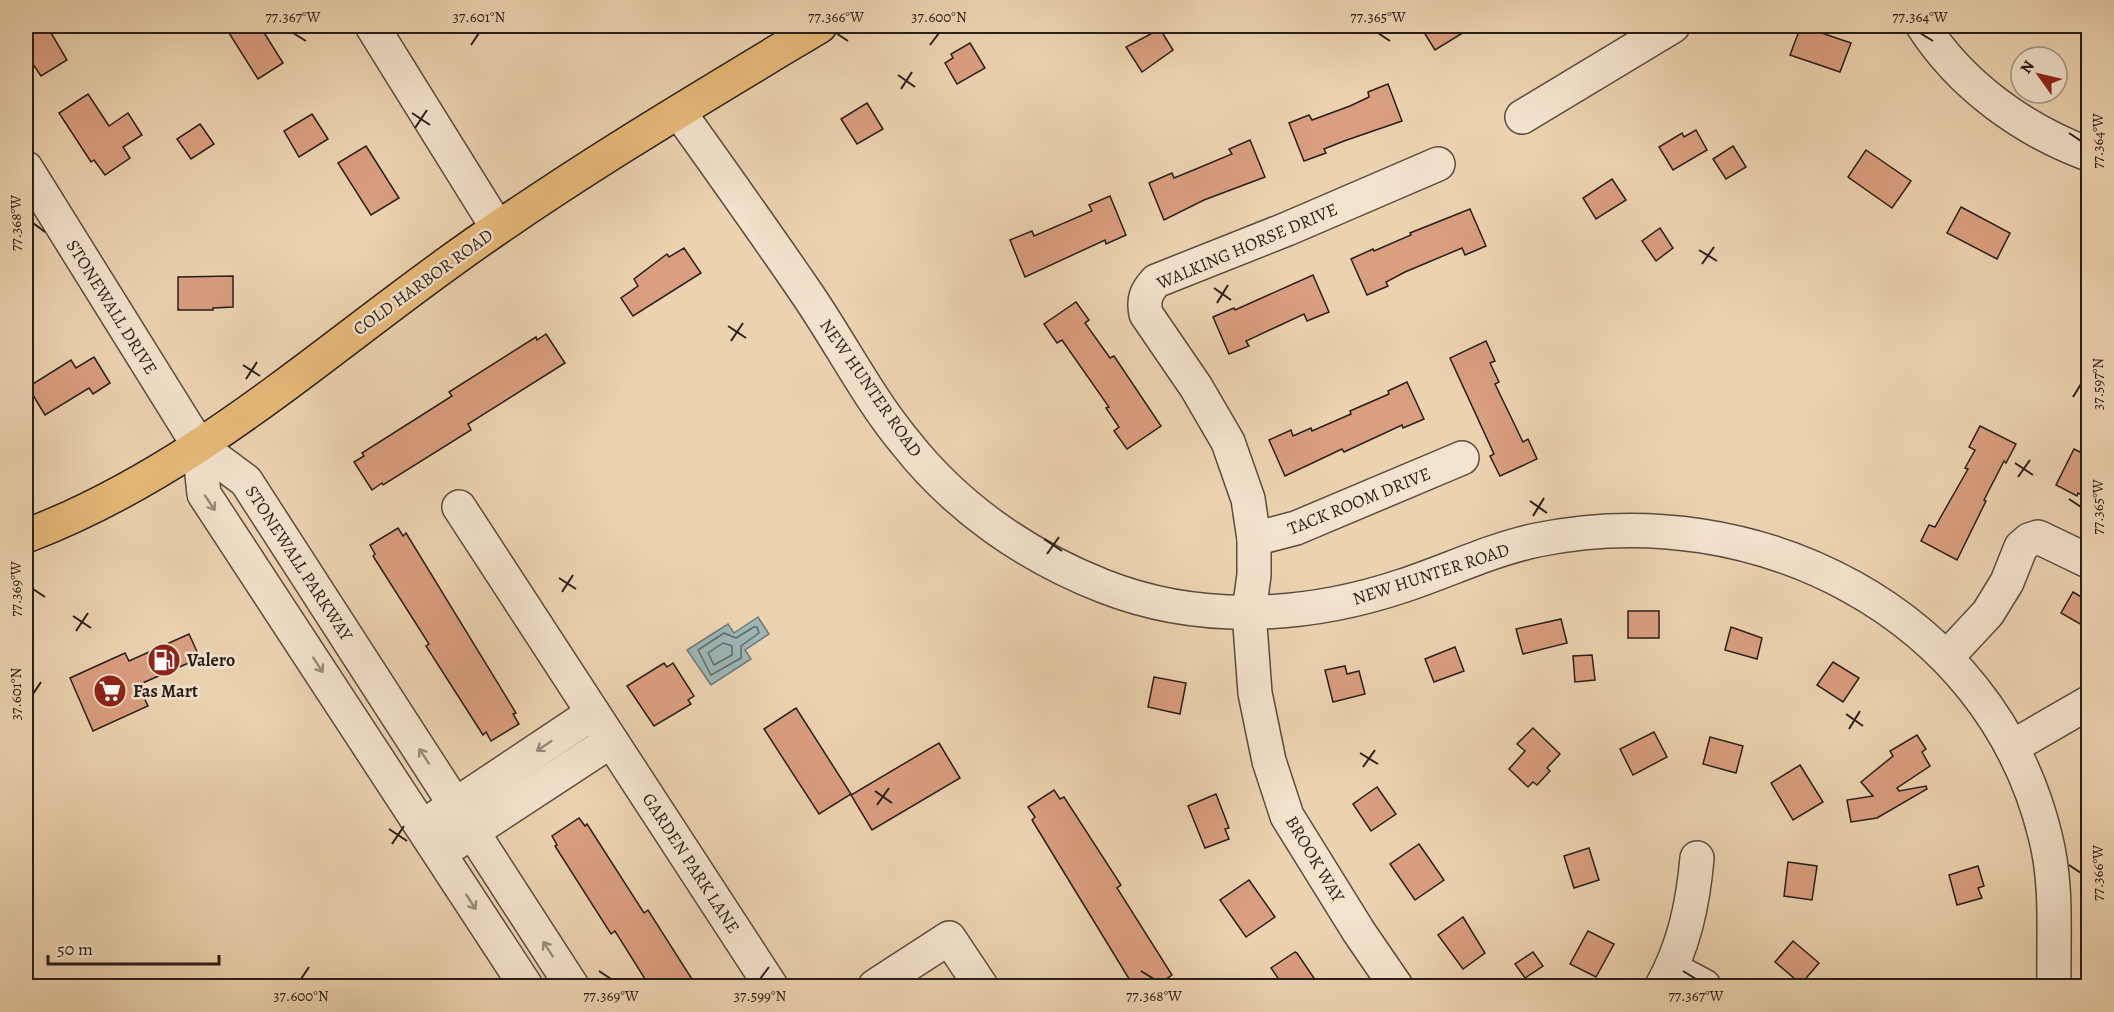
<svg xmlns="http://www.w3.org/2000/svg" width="2114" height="1012" viewBox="0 0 2114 1012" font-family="Alegreya,serif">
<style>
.water{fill:#9cb6b5;stroke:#6e7976;stroke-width:1.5}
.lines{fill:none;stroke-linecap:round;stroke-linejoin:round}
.shore{stroke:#626a66;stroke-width:1.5}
.building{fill:#da9e80;stroke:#291e18;stroke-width:1.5}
.minor-casing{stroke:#5a4b3e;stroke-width:36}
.major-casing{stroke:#291e18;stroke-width:36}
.minor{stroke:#f3e2cc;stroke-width:33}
.major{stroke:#e6ba78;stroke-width:33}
.oneway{stroke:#988a7b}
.ticks{fill:none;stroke:#291e18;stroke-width:2}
.labels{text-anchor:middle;stroke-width:5;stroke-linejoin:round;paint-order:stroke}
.street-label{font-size:18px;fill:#291e18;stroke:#f3e2cc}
.poi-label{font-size:18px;font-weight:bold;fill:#291e18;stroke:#f3e2cc;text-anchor:start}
.neatline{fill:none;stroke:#291e18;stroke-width:2}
.ticks-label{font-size:15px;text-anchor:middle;fill:#291e18}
</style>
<rect width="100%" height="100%" fill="#ecd3b0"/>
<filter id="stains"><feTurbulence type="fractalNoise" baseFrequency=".00333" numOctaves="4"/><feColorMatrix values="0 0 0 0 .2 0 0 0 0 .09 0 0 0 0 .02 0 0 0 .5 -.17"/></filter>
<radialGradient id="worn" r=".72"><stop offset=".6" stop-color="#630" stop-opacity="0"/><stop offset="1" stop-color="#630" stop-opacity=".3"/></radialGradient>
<!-- water -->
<polygon class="water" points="758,617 769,634 745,650 751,659 711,685 687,650 728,624 734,633"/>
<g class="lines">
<!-- shore -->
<g class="shore">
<polygon points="754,627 757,627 759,633 741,646 741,658 711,675 698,650 724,633 736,638"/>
<polygon points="723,643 732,646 732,655 714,665 708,653"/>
</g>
</g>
<!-- building -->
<g class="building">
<polygon points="26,26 47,26 67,60 41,76 26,54"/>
<polygon points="240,26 260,26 283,63 258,79 229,33"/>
<polygon points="1420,26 1474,26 1435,50"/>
<polygon points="1801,26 1851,43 1840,72 1790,55"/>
<polygon points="1160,29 1173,50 1142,72 1126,47"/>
<polygon points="970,43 985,68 957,84 945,63 953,58 951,54"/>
<polygon points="1388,84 1402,121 1344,141 1324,149 1326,153 1304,161 1289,123 1309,115 1312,120 1350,106 1369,97 1368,92"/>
<polygon points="88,94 109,126 128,113 142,135 123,147 130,158 105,175 94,160 91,162 59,113"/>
<polygon points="867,103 883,129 857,144 841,119"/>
<polygon points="312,114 328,139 299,157 284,131"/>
<polygon points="200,124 214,144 191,159 177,139"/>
<polygon points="1696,130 1707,150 1673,170 1659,147 1682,133 1684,137"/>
<polygon points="1250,140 1265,177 1204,200 1164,220 1149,183 1172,173 1174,178 1196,169 1232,154 1229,149"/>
<polygon points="366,146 399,198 371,215 338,163"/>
<polygon points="1733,146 1746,167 1726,179 1713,159"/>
<polygon points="1866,150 1911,181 1892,208 1848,177"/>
<polygon points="1612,179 1626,200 1596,219 1583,198"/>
<polygon points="1110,196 1126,235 1106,244 1105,240 1025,277 1010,240 1032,231 1034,236 1092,211 1089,205"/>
<polygon points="1961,207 2010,233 1997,259 1947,233"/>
<polygon points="1470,209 1486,246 1465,255 1462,248 1405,272 1386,282 1388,286 1367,295 1351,259 1373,249 1374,251 1411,235 1410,233"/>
<polygon points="1660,228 1673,248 1656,261 1642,241"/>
<polygon points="684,248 701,273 633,316 621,298 638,286 634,279 667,254 669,257"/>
<polygon points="1313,275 1329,312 1307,321 1304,314 1246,341 1249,346 1229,354 1213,317 1234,308 1235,310"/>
<polygon points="233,276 233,307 213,308 213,310 178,310 178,277"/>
<polygon points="1076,302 1089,320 1085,323 1110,358 1114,356 1161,426 1127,449 1114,431 1119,427 1106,408 1109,407 1062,340 1057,343 1044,324"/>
<polygon points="546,334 565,363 468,424 471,430 383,485 382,483 372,490 354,462 364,456 362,453 452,396 449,392 536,337 537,340"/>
<polygon points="1486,341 1495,361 1490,363 1499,382 1495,384 1523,442 1528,439 1537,459 1500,476 1490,456 1494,454 1450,358"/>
<polygon points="94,357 110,383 93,394 89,388 45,415 28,387 71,360 76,368"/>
<polygon points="1407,382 1424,419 1403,428 1402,425 1344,452 1342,449 1285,476 1269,440 1291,430 1293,436 1311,428 1312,431 1351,414 1350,411 1389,394 1388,391"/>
<polygon points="1980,426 2016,444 2006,463 2004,461 1984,500 1986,501 1957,560 1921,541 1929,525 1935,527 1968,469 1965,468 1975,450 1969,447"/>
<polygon points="2074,449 2088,456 2088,498 2078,493 2077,496 2056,485"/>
<polygon points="398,528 403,536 406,533 516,713 513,714 519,724 491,741 486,732 483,735 426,646 429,644 373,556 375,554 370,545"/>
<polygon points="2073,592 2088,601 2088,613 2082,625 2061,613"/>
<rect x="1628" y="611" width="31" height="27"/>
<polygon points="1561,619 1567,643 1523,654 1516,629"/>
<polygon points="1731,627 1762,638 1757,659 1725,650"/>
<polygon points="189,634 200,658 138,685 148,706 93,731 70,678 125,653 129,661"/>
<polygon points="1455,647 1464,671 1434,682 1425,659"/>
<polygon points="1592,655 1595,680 1575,682 1573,656"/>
<polygon points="1833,662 1859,678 1843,702 1817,685"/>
<polygon points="664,663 667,667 673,663 694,696 688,700 691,704 654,726 627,686"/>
<polygon points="1345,666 1347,674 1359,671 1365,694 1333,702 1325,670"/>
<polygon points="1154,677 1186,683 1180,714 1148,707"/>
<polygon points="796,708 851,794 819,814 764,729"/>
<polygon points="1533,728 1560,754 1547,768 1550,771 1537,785 1533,782 1528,787 1509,769 1525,751 1517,744"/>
<polygon points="1654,732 1667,757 1633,775 1620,749"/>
<polygon points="1917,735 1926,749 1922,752 1930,766 1897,788 1899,791 1926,786 1927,789 1877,818 1851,822 1847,800 1873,796 1861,782 1893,756 1890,751"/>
<polygon points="1710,737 1743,746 1736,773 1703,764"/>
<polygon points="939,743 960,778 872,830 851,795"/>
<polygon points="1800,765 1823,802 1793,820 1771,783"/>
<polygon points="1377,787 1396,814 1371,831 1353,804"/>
<polygon points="1054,790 1060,799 1064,797 1121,885 1117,888 1172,975 1154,987 1134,987 1032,820 1035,817 1028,807"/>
<polygon points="1216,794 1229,828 1225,829 1229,839 1205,848 1188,806"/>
<polygon points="579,818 585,826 587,824 644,913 648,910 697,987 650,987 615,931 611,934 555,846 557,845 552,836"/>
<polygon points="1419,844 1444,880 1415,900 1390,864"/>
<polygon points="1589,848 1599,880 1574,888 1564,856"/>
<polygon points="1788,862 1817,866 1812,900 1784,896"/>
<polygon points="1978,866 1984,886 1978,888 1982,898 1957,905 1949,875"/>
<polygon points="1249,880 1275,917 1246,937 1220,900"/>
<polygon points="1463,917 1485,953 1463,969 1438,935"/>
<polygon points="1588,931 1614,944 1596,977 1570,964"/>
<polygon points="1793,941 1819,963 1801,984 1775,962"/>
<polygon points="1295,952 1297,953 1320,987 1284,987 1271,968"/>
<polygon points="1533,952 1543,966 1525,978 1515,964"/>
</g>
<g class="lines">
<!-- minor casing -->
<g class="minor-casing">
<g id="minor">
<polyline points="372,26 497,227"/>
<path d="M1923 26C1961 85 2023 130 2088 154"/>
<path d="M679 112C721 171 764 231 805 291 839 340 867 396 905 442 956 507 1026 556 1103 586 1199 624 1306 618 1402 586 1448 571 1490 550 1537 540 1755 495 1990 612 2045 835 2058 885 2053 935 2054 986"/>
<polyline points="1522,117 1673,26"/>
<polyline points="26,168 199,446 246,481 572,986"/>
<polyline points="199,446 204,494 526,986"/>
<polyline points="459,507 771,986"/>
<polyline points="1254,539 1296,528 1462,458"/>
<polyline points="1947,657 1988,613 2007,582 2021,547 2029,540 2038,537 2088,561"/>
<polyline points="2012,747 2088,703"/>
<polyline points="437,817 593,713"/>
<polyline points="454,844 611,741"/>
<polyline points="1672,969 1704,986"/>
<polyline points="875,986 949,938 981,986"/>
<path d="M1396 986 1359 932 1287 816 1269 761 1255 693 1249 612 1254 575V539L1248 499 1228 442 1196 387 1146 314C1143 299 1146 292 1156 281L1287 229 1438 164"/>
<path d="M1662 986C1684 946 1693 904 1697 858"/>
</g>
</g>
<!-- major casing -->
<g class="major-casing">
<path id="major" d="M26 536C189 474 315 358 455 258 572 174 697 100 820 26"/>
</g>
<!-- minor -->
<use href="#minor" class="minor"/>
<!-- major -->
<use href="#major" class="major"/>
</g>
<!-- one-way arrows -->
<defs><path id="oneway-shaft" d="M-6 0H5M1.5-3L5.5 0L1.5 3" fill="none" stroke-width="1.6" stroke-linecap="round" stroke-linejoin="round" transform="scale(1.5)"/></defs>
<g class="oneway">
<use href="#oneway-shaft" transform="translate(210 503) rotate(56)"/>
<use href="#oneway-shaft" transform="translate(318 665) rotate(57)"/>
<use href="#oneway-shaft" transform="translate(544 746) rotate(146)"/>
<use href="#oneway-shaft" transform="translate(424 756) rotate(-123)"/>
<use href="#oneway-shaft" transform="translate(471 902) rotate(57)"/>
<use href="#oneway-shaft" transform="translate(548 949) rotate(-123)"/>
</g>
<!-- ticks -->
<path class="ticks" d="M293 33 306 41M836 33 848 41M1378 33 1390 41M1920 33 1933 41M471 45 479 33M930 45 939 33M898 75 915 87M901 89 912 72M412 113 430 125M415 128 427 110M2069 133 2081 141M33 223 45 232M1699 250 1717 261M1702 264 1714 247M1214 288 1231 300M1217 303 1228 285M728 326 746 338M731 341 743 323M243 365 260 376M246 379 257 362M2073 397 2081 384M2015 463 2033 475M2018 477 2030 460M2069 499 2081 507M1530 501 1547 513M1533 516 1544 498M1044 539 1062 551M1047 554 1059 537M559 578 576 589M33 589 45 597M562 592 573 575M73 616 91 628M76 631 88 613M33 694 41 682M1846 714 1863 726M1849 729 1860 711M1360 753 1378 764M1363 767 1375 750M875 791 892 803M877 805 889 788M389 829 407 841M392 844 404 826M2069 865 2081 873M599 971 611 979M1141 971 1154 979M1683 971 1696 979M301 979 309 967M760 979 769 967"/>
<!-- icons -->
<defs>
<g id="fuel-disc" transform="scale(1.725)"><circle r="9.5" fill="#8f2418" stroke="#f3e2cc"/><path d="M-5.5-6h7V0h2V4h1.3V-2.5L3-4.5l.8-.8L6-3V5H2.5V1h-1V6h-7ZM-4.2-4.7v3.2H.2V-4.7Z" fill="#fff"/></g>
<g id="supermarket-disc" transform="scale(1.725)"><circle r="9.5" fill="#8f2418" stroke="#f3e2cc"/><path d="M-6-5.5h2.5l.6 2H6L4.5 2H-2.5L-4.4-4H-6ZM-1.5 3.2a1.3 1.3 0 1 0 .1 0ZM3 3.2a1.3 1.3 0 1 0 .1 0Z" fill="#fff"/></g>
</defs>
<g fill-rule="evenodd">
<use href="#fuel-disc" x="164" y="660"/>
<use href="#supermarket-disc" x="110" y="691"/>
</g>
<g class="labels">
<!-- street labels -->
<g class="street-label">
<text transform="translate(1247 246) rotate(-23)" y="6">WALKING HORSE DRIVE</text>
<text transform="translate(423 282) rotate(-36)" y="6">COLD HARBOR ROAD</text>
<text transform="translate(112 307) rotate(58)" y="6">STONEWALL DRIVE</text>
<text transform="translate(871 388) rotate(55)" y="6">NEW HUNTER ROAD</text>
<text transform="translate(1359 501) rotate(-22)" y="6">TACK ROOM DRIVE</text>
<text transform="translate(299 563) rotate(57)" y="6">STONEWALL PARKWAY</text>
<text transform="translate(1431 574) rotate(-18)" y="6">NEW HUNTER ROAD</text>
<text transform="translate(1315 859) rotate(59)" y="6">BROOK WAY</text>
<text transform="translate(691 863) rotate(57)" y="6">GARDEN PARK LANE</text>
</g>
<!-- poi labels -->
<g class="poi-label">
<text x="187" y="666">Valero</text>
<text x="133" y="697">Fas Mart</text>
</g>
</g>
<!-- margin -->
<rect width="2114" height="1012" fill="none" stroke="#ecd3b0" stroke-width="66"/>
<!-- north arrow -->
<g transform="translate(2039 75) rotate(304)"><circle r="28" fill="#f3e2cc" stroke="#a29484" stroke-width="1.5"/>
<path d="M0-4.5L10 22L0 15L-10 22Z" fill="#8f2418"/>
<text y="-9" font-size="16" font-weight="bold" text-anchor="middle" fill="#291e18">N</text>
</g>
<!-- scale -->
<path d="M48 955v9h171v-9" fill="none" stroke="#291e18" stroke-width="3"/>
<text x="57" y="955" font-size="18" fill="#291e18" stroke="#f3e2cc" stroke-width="4.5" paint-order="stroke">50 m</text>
<rect x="33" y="33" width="2048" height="946" class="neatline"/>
<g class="ticks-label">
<text x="293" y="22">77.367°W</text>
<text x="479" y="22">37.601°N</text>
<text x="836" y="22">77.366°W</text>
<text x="939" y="22">37.600°N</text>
<text x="1378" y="22">77.365°W</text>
<text x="1920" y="22">77.364°W</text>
<text transform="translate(2098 141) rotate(-90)" y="5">77.364°W</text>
<text transform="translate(16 223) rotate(-90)" y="5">77.368°W</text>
<text transform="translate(2098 384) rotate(-90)" y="5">37.597°N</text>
<text transform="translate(2098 507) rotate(-90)" y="5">77.365°W</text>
<text transform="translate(16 589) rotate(-90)" y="5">77.369°W</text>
<text transform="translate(16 694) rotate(-90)" y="5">37.601°N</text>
<text transform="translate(2098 873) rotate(-90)" y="5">77.366°W</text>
<text x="301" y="1001">37.600°N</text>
<text x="611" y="1001">77.369°W</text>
<text x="760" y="1001">37.599°N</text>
<text x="1154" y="1001">77.368°W</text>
<text x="1696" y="1001">77.367°W</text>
</g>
<rect width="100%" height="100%" filter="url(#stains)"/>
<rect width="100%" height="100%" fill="url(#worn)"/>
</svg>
